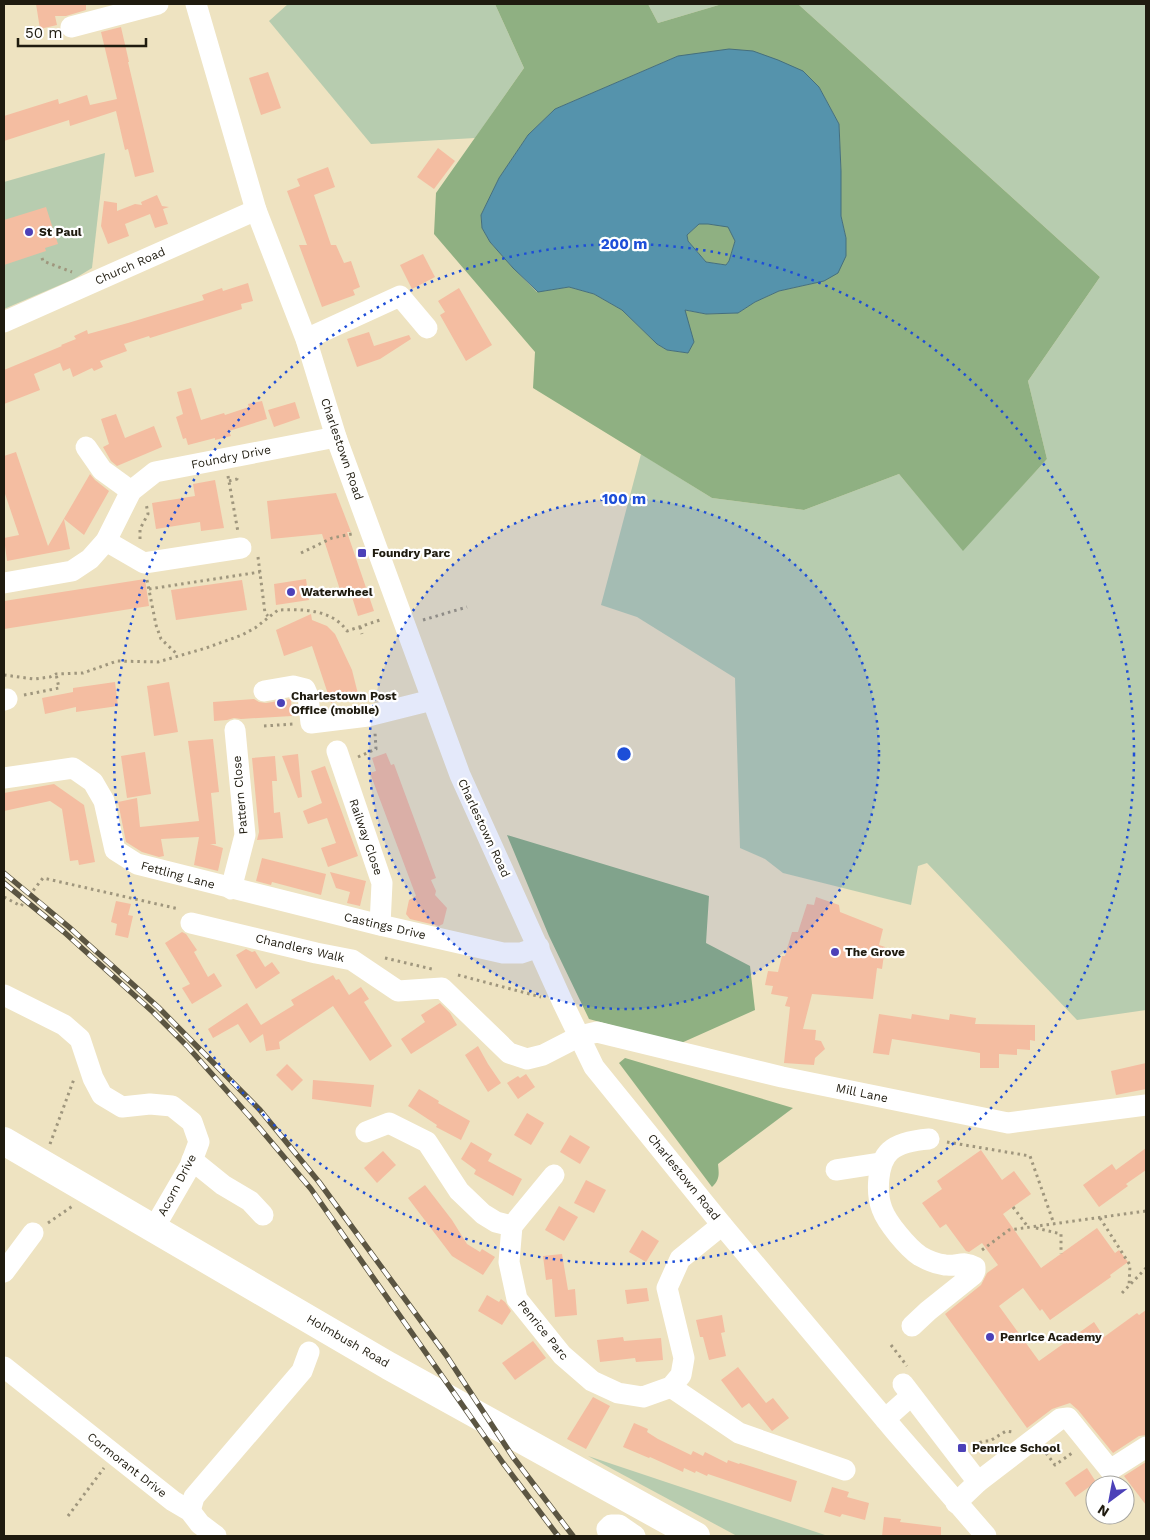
<svg xmlns="http://www.w3.org/2000/svg" width="1150" height="1540" viewBox="0 0 1150 1540" font-family="'Work Sans',sans-serif">
<style>
.green{fill:#b7ccaf}
.forest{fill:#8fb082;fill-rule:evenodd}
.water{fill:#5593ac;stroke:#456f7d;fill-rule:evenodd}
.building{fill:#f4bda1}
.lines{fill:none;stroke-linecap:round;stroke-linejoin:round}
.path{stroke:#9f967d;stroke-width:3;stroke-dasharray:2.5 4;stroke-linecap:butt}
.minor{stroke:#fff;stroke-width:21}
.highway{stroke:#fff;stroke-width:28}
.rail-casing{stroke:#5b5542;stroke-width:5.5}
.rail{stroke:#fff;stroke-width:4;stroke-dasharray:11;stroke-linecap:butt}
.ring{fill:none;stroke:#1d4ed8;stroke-width:2.5;stroke-dasharray:2.5 5}
.poi-dot{fill:#4c41b8;stroke:#fff;stroke-width:2}
.labels{text-anchor:middle;stroke-width:4.5;stroke-linejoin:round;paint-order:stroke}
.poi-label{font-size:12px;font-weight:bold;fill:#1f1b0f;stroke:#fff;text-anchor:start}
.street-label{font-size:12px;fill:#1f1b0f;stroke:#fff}
.centre{fill:#1d4ed8;stroke:#fff;stroke-width:2.5}
.ring-label{font-size:15px;text-anchor:middle;font-weight:bold;fill:#1d4ed8;stroke:#fff;stroke-width:4.5;stroke-linejoin:round;paint-order:stroke}
</style>
<rect width="100%" height="100%" fill="#eee3c1"/>
<!-- green -->
<g class="green">
<polygon points="288,4 495,4 524,68 475,138 371,144 269,21"/>
<polygon points="648,4 722,4 658,23"/>
<polygon points="798,4 1146,4 1146,1010 1077,1020 927,863 918,866 911,905 783,873 765,859 740,848 735,678 637,617 601,605 641,454 712,498 804,510 899,474 963,550 1047,459 1028,381 1100,277"/>
<polygon points="105,153 92,268 74,279 4,309 4,182"/>
<polygon points="588,1456 828,1536 737,1536"/>
</g>
<!-- forest -->
<g class="forest">
<path d="M495 4H648L658 23 722 4H798L1100 277 1028 381 1047 459 963 551 899 474 804 510 712 498 533 388 535 352 434 234 436 193 524 68ZM678 56 819 87 839 124 841 171V216L846 238V256L824 281 779 291 755 302 738 313 706 314 684 310 694 342 688 353 667 350 657 344 622 310 594 294 569 287 537 292 513 268 490 242 482 228 481 215 499 178 528 135 555 109Z"/>
<polygon points="699,224 708,224 728,226 735,241 729,261 726,265 706,262 688,241 687,235"/>
<polygon points="507,835 709,896 706,943 750,966 755,1010 679,1044 589,1019 549,936"/>
<path d="M625 1058 793 1108 718 1164C719 1174 720 1180 712 1187L619 1063Z"/>
</g>
<!-- water -->
<path class="water" d="M729 49 753 51 778 60 803 71 819 87 839 124 841 171V216L846 238V256L838 273 824 281 779 291 755 302 738 313 706 314 685 310 694 342 688 353 667 350 657 344 622 310 594 294 569 287 538 292 513 268 490 242 482 228 481 215 499 178 528 135 555 109 678 56ZM699 224H708L728 227 735 241 729 261 726 265 706 262 688 241 687 235Z"/>
<!-- building -->
<g class="building">
<polygon points="36,4 86,4 86,10 66,16 55,16 57,25 40,29"/>
<polygon points="121,27 129,62 128,62 154,172 135,177 128,149 125,150 116,111 70,126 69,120 4,141 4,116 58,99 59,104 87,95 90,105 117,99 101,32"/>
<polygon points="268,72 281,108 261,115 249,78"/>
<polygon points="438,148 455,161 434,189 417,177"/>
<polygon points="328,167 335,187 314,195 331,245 336,245 344,263 351,261 360,287 353,290 355,295 322,307 299,245 307,245 287,191 300,186 297,179"/>
<polygon points="157,195 162,206 169,207 163,209 168,224 155,228 150,214 125,224 129,236 108,244 101,226 104,201 117,203 117,211 135,204 142,205 141,202"/>
<polygon points="46,207 58,244 45,248 46,251 4,265 4,220"/>
<polygon points="423,254 435,277 412,289 400,265"/>
<polygon points="248,283 253,301 241,304 242,309 150,338 149,336 124,344 127,351 100,361 103,367 94,371 92,368 73,377 70,368 63,371 60,363 34,374 40,390 4,404 4,370 62,346 61,345 76,339 74,336 87,330 88,334 128,323 204,300 202,295 222,288 223,291"/>
<polygon points="459,288 492,345 466,361 440,315 445,312 438,301"/>
<polygon points="369,332 374,346 409,335 411,339 380,359 357,367 347,339"/>
<polygon points="191,388 201,420 224,413 225,415 249,407 248,404 262,401 267,419 229,431 231,436 215,440 215,438 188,445 186,438 183,439 176,417 183,414 177,392"/>
<polygon points="295,402 300,418 274,427 268,410"/>
<polygon points="116,414 125,438 154,426 162,447 117,466 111,461 103,447 109,444 101,419"/>
<polygon points="16,452 48,546 90,474 95,480 109,491 84,535 64,519 70,549 7,561 4,538 19,535 4,491 4,456"/>
<polygon points="215,480 224,528 201,531 200,522 156,529 152,503 195,496 193,484"/>
<polygon points="336,493 351,532 347,532 374,611 358,616 352,597 355,596 355,594 342,596 322,534 271,539 267,501"/>
<polygon points="145,579 149,606 4,629 4,601"/>
<polygon points="306,579 309,600 276,605 274,584"/>
<polygon points="242,580 247,610 176,620 171,590"/>
<polygon points="311,614 312,620 327,626 335,634 352,670 358,694 331,703 312,646 284,656 276,630"/>
<polygon points="115,682 118,706 76,712 76,707 45,714 42,698 73,692 73,688"/>
<polygon points="169,682 178,732 154,736 147,686"/>
<polygon points="254,699 259,702 266,703 291,699 292,716 241,719 234,718 227,720 214,721 213,702"/>
<polygon points="213,739 219,792 211,793 216,844 210,844 223,848 218,871 194,865 199,837 161,839 164,856 159,857 142,852 126,842 118,802 137,798 140,827 199,821 188,741"/>
<polygon points="145,752 151,794 127,798 121,756"/>
<polygon points="386,753 391,765 394,764 436,878 431,880 436,891 435,895 447,908 443,924 439,926 410,919 406,914 409,900 416,896 370,773 376,771 372,758"/>
<polygon points="298,754 302,797 298,798 282,756"/>
<polygon points="275,756 277,781 272,781 274,813 280,812 283,838 257,840 259,832 252,758"/>
<polygon points="325,766 358,856 328,867 321,848 336,843 327,818 308,824 303,811 322,803 311,771"/>
<polygon points="54,784 84,805 95,862 79,865 78,860 70,861 62,809 50,801 4,811 4,793"/>
<polygon points="262,858 326,874 321,895 272,882 271,885 256,881"/>
<polygon points="330,872 366,881 360,906 347,903 350,892 336,888"/>
<polygon points="816,897 839,905 840,912 883,929 879,945 885,947 882,969 877,968 873,999 812,994 803,1029 816,1030 815,1040 821,1041 825,1049 815,1058 814,1065 784,1063 790,1007 785,1006 788,997 771,994 773,986 765,985 768,971 778,972 782,956 785,956 792,932 798,932 807,904 814,905"/>
<polygon points="116,901 131,904 128,915 133,916 128,938 115,935 117,924 111,922"/>
<polygon points="182,932 186,934 197,950 194,952 208,977 214,973 222,986 192,1004 182,988 190,984 165,943"/>
<polygon points="246,949 252,952 255,951 265,967 272,962 280,973 256,989 236,955"/>
<polygon points="333,975 336,980 339,979 349,995 361,987 369,999 364,1002 392,1046 370,1061 333,1006 279,1042 280,1049 266,1051 263,1034 250,1043 238,1024 213,1038 208,1029 247,1003 261,1025 294,1005 291,1000"/>
<polygon points="440,1003 450,1013 457,1025 411,1054 401,1039 425,1022 421,1015"/>
<polygon points="879,1014 911,1019 912,1014 949,1020 950,1014 976,1018 975,1024 1035,1025 1035,1041 1030,1040 1030,1050 1017,1049 1017,1055 999,1054 999,1068 980,1068 980,1053 892,1039 889,1055 873,1053"/>
<polygon points="478,1046 488,1064 501,1083 488,1092 465,1055"/>
<polygon points="1146,1063 1146,1089 1116,1095 1111,1071"/>
<polygon points="287,1064 303,1080 292,1091 276,1075"/>
<polygon points="526,1074 535,1087 518,1099 507,1083 518,1076 520,1078"/>
<polygon points="313,1080 374,1085 371,1107 312,1099"/>
<polygon points="419,1089 439,1101 438,1103 470,1121 461,1140 436,1127 437,1125 408,1106"/>
<polygon points="527,1113 544,1123 531,1145 514,1135"/>
<polygon points="570,1135 590,1147 580,1164 560,1152"/>
<polygon points="471,1142 492,1154 488,1161 522,1179 513,1196 474,1174 476,1170 461,1159"/>
<polygon points="1146,1148 1146,1170 1126,1184 1128,1186 1099,1207 1083,1185 1112,1164 1116,1170"/>
<polygon points="981,1150 1002,1180 1014,1171 1031,1194 1003,1214 1041,1268 1097,1228 1115,1253 1119,1250 1128,1262 1110,1275 1111,1277 1050,1320 1042,1309 1040,1311 1023,1288 999,1306 1039,1361 1094,1322 1104,1337 1137,1313 1139,1315 1146,1310 1146,1435 1139,1436 1113,1453 1078,1410 1070,1403 1052,1409 1027,1428 945,1314 981,1285 987,1273 998,1265 982,1243 969,1252 966,1251 946,1224 940,1228 922,1203 942,1189 937,1181"/>
<polygon points="383,1151 396,1165 377,1183 364,1168"/>
<polygon points="586,1180 606,1190 594,1213 574,1203"/>
<polygon points="425,1185 452,1220 467,1244 480,1252 482,1249 495,1257 483,1275 452,1256 408,1198"/>
<polygon points="559,1206 578,1217 564,1241 545,1230"/>
<polygon points="642,1230 659,1241 646,1262 629,1252"/>
<polygon points="562,1254 568,1290 575,1289 577,1315 555,1317 552,1279 546,1280 543,1256"/>
<polygon points="647,1288 649,1301 627,1304 625,1290"/>
<polygon points="487,1295 499,1302 501,1299 505,1302 511,1311 502,1325 478,1311"/>
<polygon points="722,1315 725,1332 721,1333 726,1356 709,1360 703,1337 700,1337 696,1320"/>
<polygon points="623,1337 624,1341 661,1338 663,1360 636,1362 635,1358 600,1362 597,1340"/>
<polygon points="533,1341 546,1358 515,1380 502,1363"/>
<polygon points="738,1367 766,1403 773,1398 789,1418 772,1431 749,1403 742,1408 721,1380"/>
<polygon points="593,1397 610,1406 586,1449 567,1439"/>
<polygon points="634,1423 648,1429 647,1432 658,1439 691,1455 693,1451 703,1456 705,1452 727,1463 728,1460 739,1464 740,1463 797,1481 791,1502 708,1474 707,1476 696,1471 695,1473 684,1468 683,1472 650,1457 649,1458 623,1447"/>
<polygon points="1146,1462 1146,1505 1124,1476"/>
<polygon points="1087,1468 1096,1482 1075,1497 1065,1483"/>
<polygon points="832,1487 849,1492 847,1497 869,1503 865,1520 842,1514 840,1517 824,1512"/>
<polygon points="884,1517 901,1519 900,1522 941,1527 941,1536 882,1536"/>
</g>
<g class="lines">
<!-- path -->
<g class="path">
<polyline points="42,258 43,261 72,272"/>
<polyline points="228,476 238,532"/>
<polyline points="229,481 237,479 237,475"/>
<polyline points="140,539 140,529 148,514 146,503"/>
<polyline points="301,553 332,538 352,534"/>
<polyline points="258,557 265,613 268,616"/>
<polyline points="147,580 156,625 161,639 178,655"/>
<polyline points="149,589 260,572"/>
<polyline points="423,620 467,607"/>
<polyline points="360,627 362,634"/>
<path d="M4 675 34 679 50 677 56 674 83 673 117 661 158 662 206 648 242 635 255 628 278 610C302 609 332 609 347 631L383 619"/>
<polyline points="24,695 59,688 56,674"/>
<polyline points="264,726 293,724"/>
<polyline points="358,757 376,749 375,733"/>
<polyline points="4,897 21,906 43,878 179,909"/>
<polyline points="385,958 432,969"/>
<polyline points="458,975 541,997"/>
<polyline points="947,1142 1030,1156 1054,1224"/>
<polyline points="50,1144 74,1079"/>
<polyline points="1013,1207 1028,1227"/>
<polyline points="1100,1218 1130,1265 1129,1286"/>
<polyline points="48,1223 74,1205"/>
<polyline points="1036,1228 1061,1234 1061,1254"/>
<polyline points="982,1250 1009,1230 1146,1211"/>
<polyline points="1122,1293 1146,1268"/>
<polyline points="891,1345 907,1366"/>
<polyline points="974,1446 983,1441 990,1441 1006,1431 1013,1432"/>
<polyline points="1046,1453 1055,1465 1072,1453"/>
<polyline points="68,1516 104,1468"/>
</g>
<!-- minor -->
<g class="minor">
<polyline points="196,4 256,210 306,339 336,437 460,775 563,1003 594,1067 722,1225 895,1431 986,1536"/>
<polyline points="71,27 158,4"/>
<polyline points="4,322 256,210"/>
<polyline points="306,339 400,296 427,328"/>
<polyline points="86,447 102,470 131,491"/>
<polyline points="106,541 144,563 241,548"/>
<polyline points="4,583 72,571 90,559 106,541 131,491 155,472 336,437"/>
<polyline points="264,691 293,686 305,689 308,696 311,723 368,716 432,700"/>
<polyline points="4,700 7,699"/>
<polyline points="337,751 382,883 380,925"/>
<polyline points="4,778 73,768 93,782 104,801 115,850 137,864 380,925 503,953 521,953 539,947"/>
<polyline points="231,889 245,835 235,730"/>
<polyline points="191,923 316,953 352,960 398,991 442,988 509,1053 527,1059 543,1055 580,1036 597,1032 782,1077 1008,1123 1146,1105"/>
<polyline points="4,995 64,1025 80,1039 93,1078 102,1095 122,1107 150,1104 172,1106 192,1122 199,1142 190,1166 154,1228"/>
<polyline points="366,1132 389,1123 427,1142 459,1191 483,1214 496,1222 512,1226 509,1262 517,1299 562,1355 592,1381 618,1393 643,1397 671,1387 681,1375 684,1358 667,1288 680,1259 722,1225"/>
<polyline points="192,1160 223,1185 250,1201 263,1215"/>
<polyline points="836,1170 881,1163"/>
<polyline points="512,1226 554,1175"/>
<polyline points="4,1272 33,1233"/>
<path d="M912 1326 928 1311 973 1275 975 1271V1267C963 1260 957 1267 945 1265 937 1264 927 1260 920 1256 908 1248 887 1223 882 1209 876 1193 877 1163 890 1151 900 1142 917 1140 929 1139"/>
<polyline points="4,1367 173,1501 190,1511 200,1524 216,1536"/>
<polyline points="903,1384 978,1482"/>
<polyline points="671,1387 739,1433 845,1470"/>
<polyline points="885,1419 911,1396"/>
<polyline points="956,1503 978,1482 1060,1419 1068,1418 1110,1470 1146,1447"/>
<polyline points="190,1511 194,1497 302,1371 309,1352"/>
<polyline points="609,1536 607,1529 611,1525 619,1525 635,1536"/>
</g>
<!-- highway -->
<polyline class="highway" points="4,1141 389,1366 696,1536"/>
<!-- rail casing -->
<g class="rail-casing">
<g id="rail">
<polyline points="4,873 69,927 158,1007 260,1110 319,1182 446,1355 513,1457 573,1536"/>
<polyline points="4,883 64,932 153,1012 187,1046 251,1118 311,1189 503,1463 558,1536"/>
</g>
</g>
<!-- rail -->
<use href="#rail" class="rail"/>
</g>
<!-- distance rings -->
<circle cx="624" cy="754" r="255" fill="#1d4ed8" fill-opacity=".12"/>
<g class="ring">
<circle cx="624" cy="754" r="255"/>
<circle cx="624" cy="754" r="510"/>
</g>
<!-- markers -->
<g class="poi-dot">
<circle cx="29" cy="232" r="5"/>
<rect x="357" y="548" width="10" height="10" rx="2.5"/>
<circle cx="291" cy="592" r="5"/>
<circle cx="281" cy="703" r="5"/>
<circle cx="835" cy="952" r="5"/>
<circle cx="990" cy="1337" r="5"/>
<rect x="957" y="1443" width="10" height="10" rx="2.5"/>
</g>
<g class="labels">
<!-- poi labels -->
<g class="poi-label">
<text x="39" y="236">St Paul</text>
<text x="372" y="557">Foundry Parc</text>
<text x="301" y="596">Waterwheel</text>
<text x="291" y="700">Charlestown Post<tspan x="291" dy="14">Office (mobile)</tspan></text>
<text x="845" y="956">The Grove</text>
<text x="1000" y="1341">Penrice Academy</text>
<text x="972" y="1452">Penrice School</text>
</g>
<!-- street labels -->
<g class="street-label">
<text transform="translate(130 266) rotate(-24)" y="4">Church Road</text>
<text transform="translate(342 449) rotate(71)" y="4">Charlestown Road</text>
<text transform="translate(231 457) rotate(-11)" y="4">Foundry Drive</text>
<text transform="translate(240 795) rotate(-95)" y="4">Pattern Close</text>
<text transform="translate(484 828) rotate(65)" y="4">Charlestown Road</text>
<text transform="translate(366 837) rotate(71)" y="4">Railway Close</text>
<text transform="translate(178 875) rotate(15)" y="4">Fettling Lane</text>
<text transform="translate(385 926) rotate(13)" y="4">Castings Drive</text>
<text transform="translate(300 948) rotate(13)" y="4">Chandlers Walk</text>
<text transform="translate(862 1093) rotate(12)" y="4">Mill Lane</text>
<text transform="translate(684 1177) rotate(51)" y="4">Charlestown Road</text>
<text transform="translate(177 1185) rotate(-62)" y="4">Acorn Drive</text>
<text transform="translate(543 1330) rotate(51)" y="4">Penrice Parc</text>
<text transform="translate(348 1341) rotate(30)" y="4">Holmbush Road</text>
<text transform="translate(127 1465) rotate(38)" y="4">Cormorant Drive</text>
</g>
</g>
<circle cx="624" cy="754" r="8" class="centre"/>
<g class="ring-label">
<text x="624" y="249">200 m</text>
<text x="624" y="504">100 m</text>
</g>
<!-- border -->
<rect width="1150" height="1540" fill="none" stroke="#1f1b0f" stroke-width="10"/>
<!-- north arrow -->
<g transform="translate(1110 1500) rotate(212)"><circle r="24" fill="#ffffff" stroke="#a5a49f"/>
<path d="M0-4L9 19L0 12L-9 19Z" fill="#4c41b8"/>
<text y="-8" font-size="14" font-weight="bold" text-anchor="middle" fill="#1f1b0f">N</text>
</g>
<!-- scale -->
<path d="M18 38v8h128v-8" fill="none" stroke="#1f1b0f" stroke-width="2.5"/>
<text x="25" y="38" font-size="15" fill="#1f1b0f" stroke="#ffffff" stroke-width="4" paint-order="stroke">50 m</text>
</svg>
